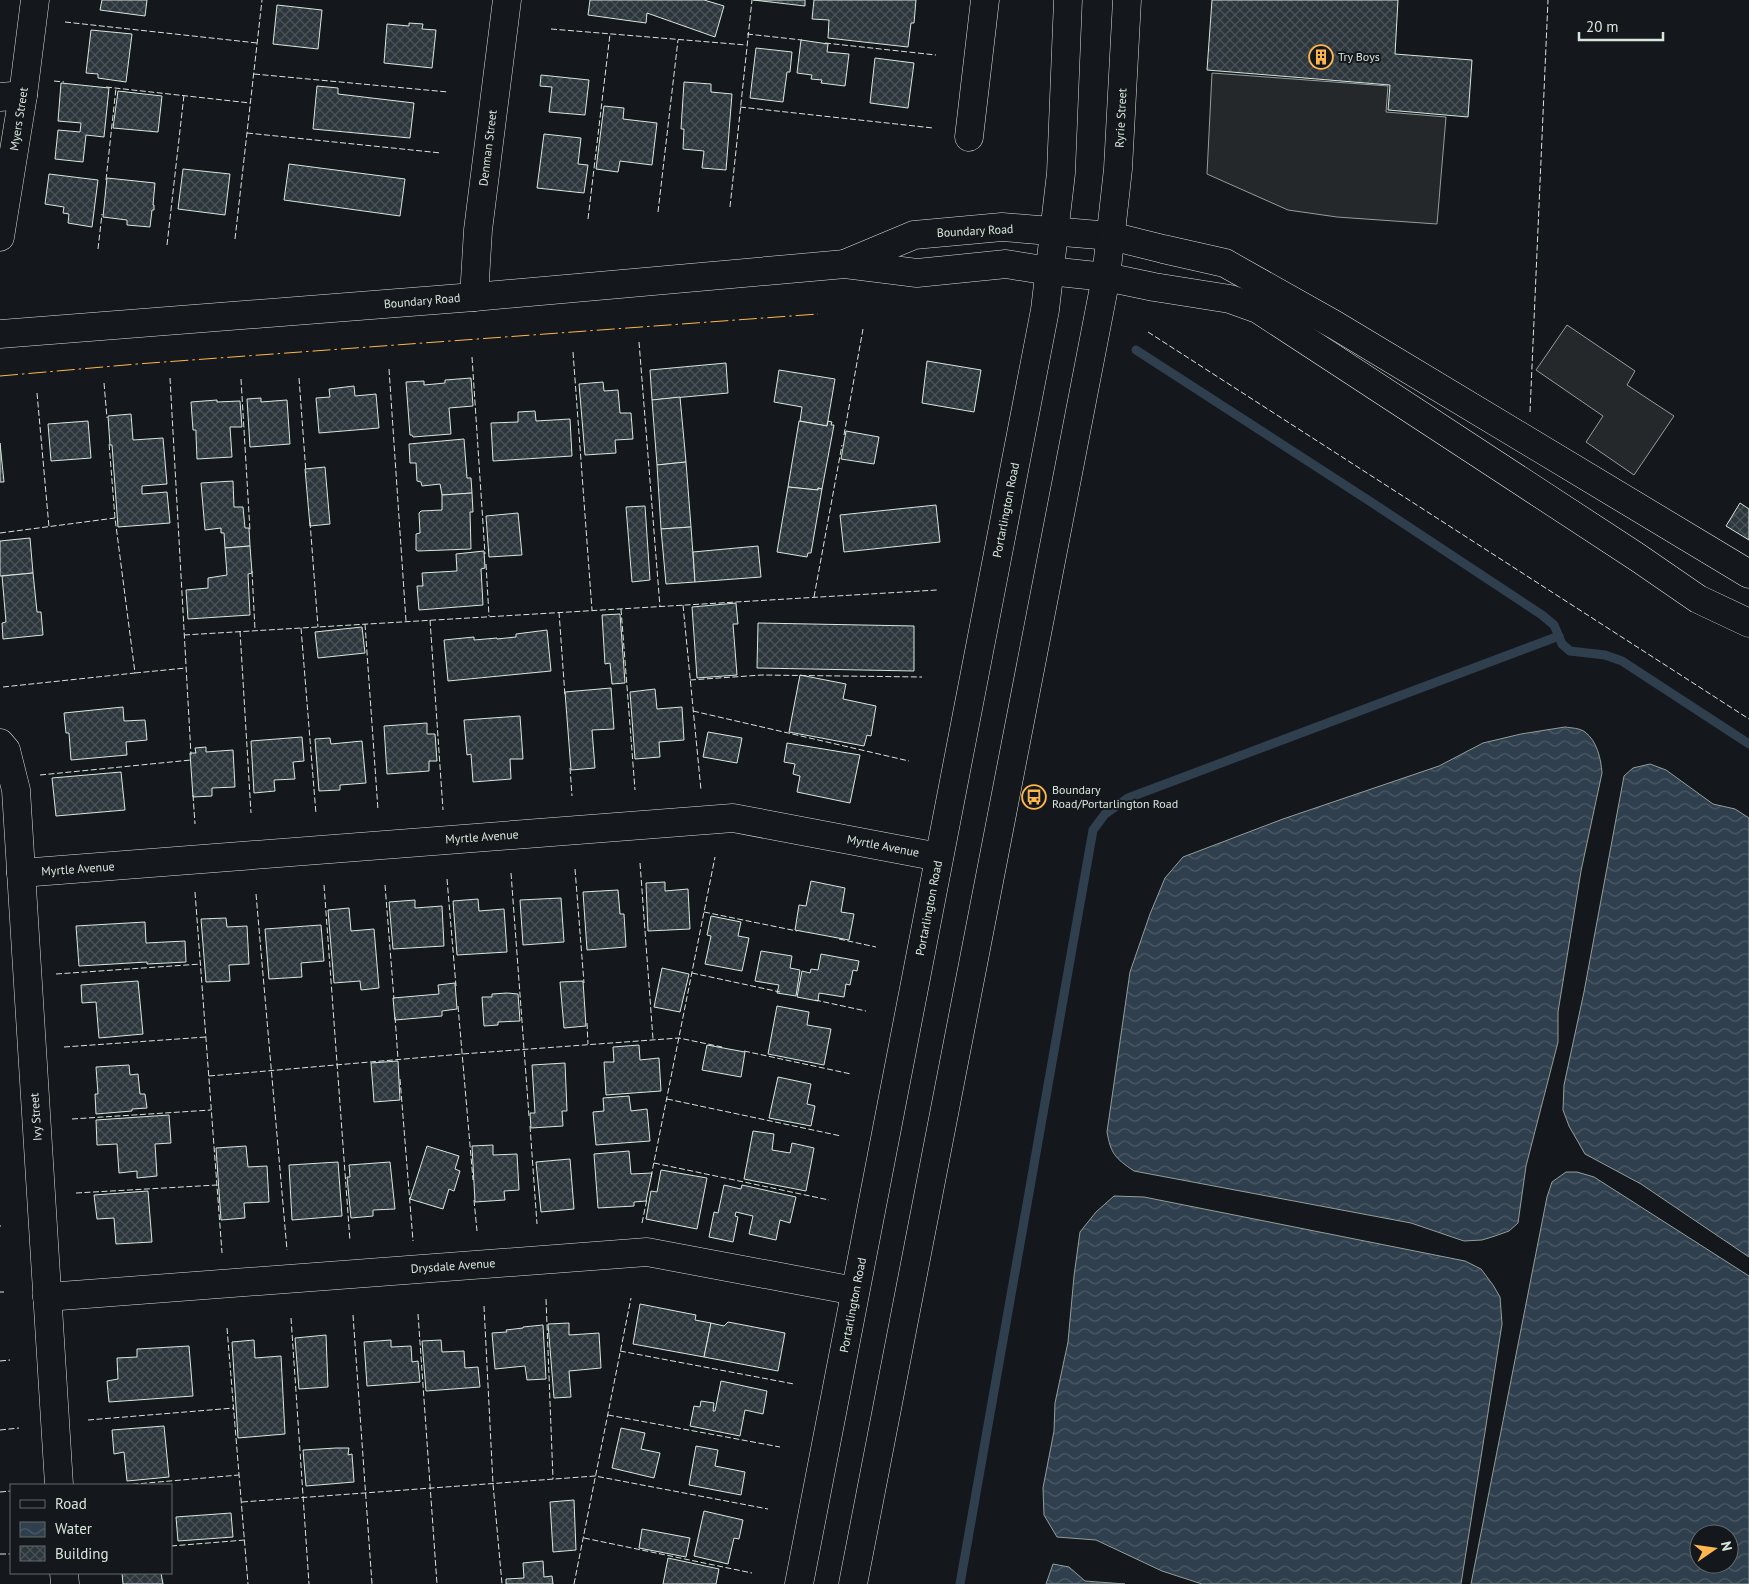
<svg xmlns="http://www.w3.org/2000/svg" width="1749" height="1584" viewBox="0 0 1749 1584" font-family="'PT Sans',sans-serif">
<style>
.parking{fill:#24282b;stroke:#939e99}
.water{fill:url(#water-waves);stroke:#939e99;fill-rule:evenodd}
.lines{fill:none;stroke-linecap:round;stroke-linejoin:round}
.stream{stroke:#2f3f4d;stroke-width:9}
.building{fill:url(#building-cross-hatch);stroke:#d8e6dc}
.minor-casing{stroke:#d8e6dc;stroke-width:29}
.major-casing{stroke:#d8e6dc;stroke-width:29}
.minor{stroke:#14181c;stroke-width:28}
.major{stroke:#14181c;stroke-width:28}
.fence{stroke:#d8e6dc;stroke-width:1;stroke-dasharray:6 2.5;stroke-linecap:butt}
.power{stroke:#ffb74d;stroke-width:1;stroke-dasharray:18 4 2.5 4;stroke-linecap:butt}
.labels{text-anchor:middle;stroke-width:4;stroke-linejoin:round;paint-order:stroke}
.poi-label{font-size:12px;fill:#d8e6dc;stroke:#14181c;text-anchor:start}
.street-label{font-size:12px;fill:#d8e6dc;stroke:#14181c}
</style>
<defs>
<pattern id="water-waves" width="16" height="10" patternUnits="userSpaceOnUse" patternTransform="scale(1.25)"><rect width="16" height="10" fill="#2f3f4d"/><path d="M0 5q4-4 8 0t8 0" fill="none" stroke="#4c5b66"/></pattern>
<pattern id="building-cross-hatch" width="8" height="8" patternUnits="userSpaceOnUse" patternTransform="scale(1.25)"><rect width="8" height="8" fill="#2c363c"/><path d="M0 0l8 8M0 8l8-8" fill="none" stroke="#4a5358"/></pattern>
</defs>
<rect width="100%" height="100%" fill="#14181c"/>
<!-- parking -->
<g class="parking">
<polygon points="1212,73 1388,86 1386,112 1446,117 1437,224 1337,217 1288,210 1207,174"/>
<polygon points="1567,325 1635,371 1627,385 1674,416 1634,475 1586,442 1603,416 1536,370"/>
</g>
<!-- water -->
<g class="water">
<path d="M1565 727C1571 728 1580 728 1585 732 1597 741 1601 759 1602 773L1581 871 1558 1012V1042L1526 1166 1518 1223 1509 1231 1495 1236 1482 1240 1464 1241 1411 1223 1134 1171C1115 1158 1111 1154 1107 1132L1130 972 1150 914 1165 878 1183 857 1283 819 1439 766 1483 743 1521 734Z"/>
<polygon points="1650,764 1666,770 1713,804 1735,809 1749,818 1749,1257 1641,1184 1585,1154 1569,1126 1563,1110 1564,1085 1584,992 1624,776 1633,768"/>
<path d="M1566 1172H1577L1594 1177 1749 1276V1584H1471L1547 1197 1552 1182ZM1699 1534H1729V1564H1699Z"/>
<polygon points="1114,1196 1144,1197 1465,1261 1481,1269 1493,1285 1500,1297 1502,1324 1461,1584 1202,1584 1162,1571 1096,1540 1057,1537 1044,1515 1043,1488 1054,1431 1055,1403 1068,1342 1074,1276 1080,1232 1096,1212"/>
<polygon points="1053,1564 1069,1567 1085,1581 1125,1584 1046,1584"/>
</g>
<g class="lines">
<!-- stream -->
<g class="stream">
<polyline points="1136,350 1371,502 1542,615 1554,625 1562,644 1570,651 1605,655 1622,661 1749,744"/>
<polyline points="960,1584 1093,830 1105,814 1128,798 1559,636"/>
</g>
</g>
<!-- building -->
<g class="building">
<polygon points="102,0 147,0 145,16 100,10"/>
<polygon points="590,0 704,0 724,6 715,37 647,13 646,23 588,15"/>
<polygon points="753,0 805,0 805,6"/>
<polygon points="814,0 916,0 914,23 911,23 908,47 828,38 829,20 812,19"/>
<polygon points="1212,0 1398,0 1395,54 1472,60 1468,117 1388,110 1390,85 1207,70"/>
<polygon points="277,5 322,10 318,49 273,44"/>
<polygon points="409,23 423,24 422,29 436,30 432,68 384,63 387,24 409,26"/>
<polygon points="91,30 132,34 126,82 98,78 98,74 86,73"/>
<polygon points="801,40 828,44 827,52 849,54 845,86 821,83 822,80 811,79 812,75 797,73"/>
<polygon points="756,48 792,52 790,72 787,72 783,102 750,98"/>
<polygon points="875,58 914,63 908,108 870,103"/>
<polygon points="541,75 589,80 585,115 549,112 552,87 540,86"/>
<polygon points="684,82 711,84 711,92 732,94 726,170 702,168 704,151 683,149 684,129 681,129"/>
<polygon points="61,83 109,88 104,137 86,135 83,162 55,159 58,130 80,132 81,123 58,121"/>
<polygon points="317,86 338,88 338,94 414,103 410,138 313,129"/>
<polygon points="118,91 162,96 158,132 113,128"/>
<polygon points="604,106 624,108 623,119 657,123 652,165 620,161 618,172 596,169"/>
<polygon points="544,134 581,138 578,164 588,165 584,193 537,188"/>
<polygon points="289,164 405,179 400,216 284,200"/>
<polygon points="183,169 230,174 225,215 178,209"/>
<polygon points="49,174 98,180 92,227 68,223 69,214 63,213 64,207 45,204"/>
<polygon points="107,178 155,183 153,205 154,205 154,210 152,210 150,227 127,225 127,220 103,217"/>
<polygon points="927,361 981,370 974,412 922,403"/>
<polygon points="726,363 728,393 652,400 650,370"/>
<polygon points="779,370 835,379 827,426 800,421 802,407 774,402"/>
<polygon points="471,378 473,406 449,408 451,434 413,437 412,435 410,435 406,382 424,381 424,385 445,383 445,380"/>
<polygon points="603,382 604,391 618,390 620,413 631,413 633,439 615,440 616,453 585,455 579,384"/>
<polygon points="354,386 355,396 376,394 379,428 319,433 316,398 330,397 329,389"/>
<polygon points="680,397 686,462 657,465 652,400"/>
<polygon points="261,398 261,402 287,400 290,444 250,447 247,399"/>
<polygon points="217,400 217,402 240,401 242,427 230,427 232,457 197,459 196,435 196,430 193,430 191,402"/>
<polygon points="535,411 536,421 570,419 572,456 493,461 491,423 518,422 518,412"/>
<polygon points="131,414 133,440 163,438 167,484 142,486 142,494 167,492 170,523 118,527 112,445 110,445 108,416"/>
<polygon points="88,421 91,458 51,461 48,424"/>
<polygon points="799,421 827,426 828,421 832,422 831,425 834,425 822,489 818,488 818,490 788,487"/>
<polygon points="846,431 879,437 874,464 841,459"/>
<polygon points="464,439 467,478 471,478 472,493 442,495 440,484 422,486 421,482 417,481 416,463 410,463 409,444"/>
<polygon points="0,443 4,482 0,482"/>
<polygon points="686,462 691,527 661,529 657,465"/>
<polygon points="325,467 330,524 310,526 305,469"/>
<polygon points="233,481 234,507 243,507 245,528 249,528 250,546 225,548 224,533 221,533 221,528 205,530 201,483"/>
<polygon points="788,487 818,490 818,488 822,489 811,553 808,553 807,557 777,552"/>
<polygon points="472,493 473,512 470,512 471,549 418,551 416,550 416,534 420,533 419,513 421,511 442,510 442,495"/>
<polygon points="1740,503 1749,509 1749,540 1726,526"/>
<polygon points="936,505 940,542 844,552 840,515"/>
<polygon points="645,506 650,580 632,582 626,507"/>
<polygon points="518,513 522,555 489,557 486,516"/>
<polygon points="691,527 695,582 666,584 661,529"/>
<polygon points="30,538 33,573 0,576 0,541"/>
<polygon points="250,546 252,573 248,574 250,615 188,619 186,590 208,588 208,578 227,575 225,548"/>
<polygon points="758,546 761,577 695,582 693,552"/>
<polygon points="484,551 485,568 481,569 483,605 419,610 417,586 423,586 422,573 457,571 456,554"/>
<polygon points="33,573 37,612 41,612 43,635 3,639 2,623 6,622 2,576"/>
<polygon points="736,603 738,624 733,624 737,675 697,678 692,607"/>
<polygon points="620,614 625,683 612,684 610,663 605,664 602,615"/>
<polygon points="758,623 914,626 914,671 757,668"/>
<polygon points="362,627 365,653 318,658 315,632"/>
<polygon points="547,630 551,671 448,681 444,640 474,637 474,640 497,638 497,639 516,637 516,634"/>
<polygon points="800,675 846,684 843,699 876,706 871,736 867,735 864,746 789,732"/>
<polygon points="611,688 614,729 592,730 595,768 571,770 565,692"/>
<polygon points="655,689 657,709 682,707 684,740 659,742 660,757 635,759 630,692"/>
<polygon points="123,707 124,721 145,720 147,740 126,742 127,755 71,760 69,733 66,733 64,713"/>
<polygon points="520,716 523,759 510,759 511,779 473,782 471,754 467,755 464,720"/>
<polygon points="427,723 427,734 435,734 437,761 429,761 429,771 387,774 384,726"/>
<polygon points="708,732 742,738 737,763 703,757"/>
<polygon points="302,737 304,761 293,762 295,779 274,780 275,791 254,793 251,741"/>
<polygon points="330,738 331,744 362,741 366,783 340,785 340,790 319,791 315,739"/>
<polygon points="787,743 860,755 850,803 797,792 800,776 793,774 795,764 784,762"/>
<polygon points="206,747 206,752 233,750 235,787 212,788 212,796 193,797 190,753 196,753 195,748"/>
<polygon points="121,772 125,810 56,816 52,778"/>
<polygon points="811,881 845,888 841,912 854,914 849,940 795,930 799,905 806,906"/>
<polygon points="665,882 665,891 688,889 690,929 648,931 646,883"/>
<polygon points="618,890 620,914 624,914 626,947 587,950 583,892"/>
<polygon points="561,898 564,942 523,945 520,900"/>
<polygon points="478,899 479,911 504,909 507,952 457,955 453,901"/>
<polygon points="415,900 415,908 442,906 444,946 393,949 389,902"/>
<polygon points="349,908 351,931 374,929 379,988 361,990 360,981 334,983 328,910"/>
<polygon points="711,916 741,922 738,936 749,938 742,971 705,964 711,936 707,935"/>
<polygon points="226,918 227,927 247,926 249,964 229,965 230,981 206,982 201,919"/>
<polygon points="145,922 146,943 185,941 186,962 147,964 147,962 79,966 76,926"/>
<polygon points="321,925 324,961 301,963 302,977 269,979 265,929"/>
<polygon points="761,951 792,956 790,968 800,970 796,996 777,993 779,985 755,981"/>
<polygon points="821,954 859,961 857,971 853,970 850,985 846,984 844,997 819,993 818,1001 797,997 802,971 810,973 811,969 818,970"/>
<polygon points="662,968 689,974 680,1012 654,1007"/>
<polygon points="138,981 143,1034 99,1038 96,1002 82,1003 81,985"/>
<polygon points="583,981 586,1026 564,1028 560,982"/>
<polygon points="455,983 457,1009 442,1011 442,1016 395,1020 393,998 439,994 438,985"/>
<polygon points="507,993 518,994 520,1021 498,1022 498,1025 484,1026 482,997 492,997 492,994"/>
<polygon points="777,1006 809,1012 807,1025 831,1029 824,1065 768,1054"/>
<polygon points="639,1045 640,1060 659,1058 661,1091 606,1095 604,1062 614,1062 613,1047"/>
<polygon points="707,1045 745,1052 741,1077 702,1070"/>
<polygon points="398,1061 400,1100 374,1102 371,1063"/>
<polygon points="565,1063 567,1111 562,1111 563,1126 531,1128 530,1113 535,1113 532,1065"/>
<polygon points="129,1065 130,1075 138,1074 140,1094 145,1094 147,1108 132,1109 132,1111 96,1114 95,1094 98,1094 96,1067"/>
<polygon points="778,1077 811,1084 807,1104 815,1106 811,1126 769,1118"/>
<polygon points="629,1096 631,1111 647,1109 650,1141 596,1145 593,1112 604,1111 603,1098"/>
<polygon points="169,1115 171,1143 155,1144 157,1176 137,1178 137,1171 119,1173 117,1144 97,1145 96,1120"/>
<polygon points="753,1131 774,1134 772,1150 790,1153 792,1143 814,1148 806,1191 744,1179"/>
<polygon points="493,1145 493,1155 517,1154 519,1190 504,1191 505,1200 475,1202 472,1146"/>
<polygon points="246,1146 248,1167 267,1166 269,1202 244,1203 245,1218 221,1220 216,1148"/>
<polygon points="427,1146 459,1156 455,1169 460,1171 454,1191 449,1189 443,1209 410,1199"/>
<polygon points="629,1151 631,1174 652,1173 646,1201 634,1202 634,1206 598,1208 594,1154"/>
<polygon points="570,1159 574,1209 541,1212 536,1162"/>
<polygon points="338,1162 342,1216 292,1220 289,1165"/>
<polygon points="390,1162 395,1209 373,1210 373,1216 351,1218 347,1177 350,1177 349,1165"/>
<polygon points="661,1170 707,1178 697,1229 646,1219 651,1191 657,1192"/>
<polygon points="724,1185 741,1189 742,1185 796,1197 790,1223 780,1220 776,1240 749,1234 753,1216 736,1212 735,1216 738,1217 733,1242 709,1237 714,1212 718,1213"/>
<polygon points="148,1191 152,1242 116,1244 114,1218 97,1219 94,1195"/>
<polygon points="640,1304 696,1315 695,1320 711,1323 704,1357 633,1344"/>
<polygon points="728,1322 785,1333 778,1371 704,1357 711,1323 724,1326"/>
<polygon points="569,1323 569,1335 599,1333 601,1368 569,1371 571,1397 554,1398 548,1324"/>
<polygon points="543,1325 546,1379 527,1380 525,1366 495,1369 492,1333 507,1332 506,1330 523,1328 523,1327"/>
<polygon points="326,1335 328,1387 299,1389 295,1338"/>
<polygon points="254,1340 255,1358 281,1356 285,1434 238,1438 232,1342"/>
<polygon points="391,1340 391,1347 411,1346 412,1362 418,1361 420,1382 367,1386 364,1342"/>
<polygon points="441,1340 442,1352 464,1351 465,1368 478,1367 480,1387 426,1391 422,1341"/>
<polygon points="189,1346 193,1396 109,1402 107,1381 118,1379 117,1358 137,1357 137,1349"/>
<polygon points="721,1381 767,1391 763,1414 745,1410 740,1436 690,1426 694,1406 700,1407 701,1401 714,1403 713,1411 715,1411"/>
<polygon points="164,1426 169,1477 127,1481 124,1452 114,1454 112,1430"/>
<polygon points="621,1428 645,1433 641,1449 660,1453 654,1478 612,1468"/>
<polygon points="696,1446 718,1450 715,1466 745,1472 741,1495 689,1485"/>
<polygon points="336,1448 349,1448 348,1455 352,1454 354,1482 306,1486 303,1450"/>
<polygon points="574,1500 576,1550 553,1552 550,1502"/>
<polygon points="704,1511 743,1520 739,1539 734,1538 728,1564 694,1556"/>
<polygon points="231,1513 233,1537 178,1541 176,1517"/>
<polygon points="642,1529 690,1538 686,1557 639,1548"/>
<polygon points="668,1558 719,1569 716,1584 663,1584"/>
<polygon points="543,1561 544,1577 552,1576 553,1584 506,1584 506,1579 524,1578 523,1563"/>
<polygon points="122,1573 161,1573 163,1584 123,1584"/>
</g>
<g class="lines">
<!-- minor casing -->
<g class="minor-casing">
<g id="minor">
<polyline points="0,97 23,95"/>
<polyline points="969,137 985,0"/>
<polyline points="1111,236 1163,249 1225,263 1335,325 1749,574"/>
<polyline points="0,237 23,95 35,0"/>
<polyline points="1106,277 1154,287 1230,299 1258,309 1637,557 1698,599 1749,623"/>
<polyline points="474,297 478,230 507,0"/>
<polyline points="0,743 6,750 16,790 59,1485"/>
<polyline points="21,873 733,818 939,857"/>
<polyline points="47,1297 647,1252 855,1291"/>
<polyline points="64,1573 65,1584"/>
</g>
</g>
<!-- major casing -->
<g class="major-casing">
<g id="major">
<polyline points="847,263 914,235 1002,227 1111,236"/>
<polyline points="0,334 474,297 845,264 917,273 1006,264 1049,271 1106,277"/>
<polyline points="799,1584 1045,310 1061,173 1068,0"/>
<polyline points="853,1584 1106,277 1118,169 1127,0"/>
</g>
</g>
<!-- minor -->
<use href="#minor" class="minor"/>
<!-- major -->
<use href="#major" class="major"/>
<!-- fence -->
<g class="fence">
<polyline points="65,22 257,43"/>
<polyline points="551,29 746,45"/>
<polyline points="747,34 802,40"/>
<polyline points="825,43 936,55"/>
<polyline points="254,74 448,92"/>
<polyline points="54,81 64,82"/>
<polyline points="106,87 250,103"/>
<polyline points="740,107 933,128"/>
<polyline points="247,133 441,153"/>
<polyline points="106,180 116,88"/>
<polyline points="730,207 752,0"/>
<polyline points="658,212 678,40"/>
<polyline points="588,219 610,34"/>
<polyline points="235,239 262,0"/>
<polyline points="167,245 184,95"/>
<polyline points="98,249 102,214"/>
<polyline points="1148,332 1749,719"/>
<polyline points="639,342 660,607"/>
<polyline points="573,352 592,610"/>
<polyline points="472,357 485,554"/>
<polyline points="389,369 406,621"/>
<polyline points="170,378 191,755"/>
<polyline points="299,378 306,473"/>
<polyline points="241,379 250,531"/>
<polyline points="104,383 107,418"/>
<polyline points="37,393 49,527"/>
<polyline points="1530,412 1548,0"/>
<polyline points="844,435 863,329"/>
<polyline points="310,522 318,627"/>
<polyline points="0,533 115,518"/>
<polyline points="486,564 489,616"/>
<polyline points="252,571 255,630"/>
<polyline points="814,597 842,445"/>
<polyline points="683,605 701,790"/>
<polyline points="621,609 635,790"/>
<polyline points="559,612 565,696"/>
<polyline points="430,620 443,810"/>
<polyline points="365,624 378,810"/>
<polyline points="301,628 316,814"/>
<polyline points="240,631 251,813"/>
<polyline points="184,635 937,590"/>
<polyline points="135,673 186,668"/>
<polyline points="690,680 762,675 922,677"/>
<polyline points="3,687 135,673 115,518 109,443"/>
<polyline points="693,711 909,761"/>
<polyline points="570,768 572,796"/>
<polyline points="40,775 191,760"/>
<polyline points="193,795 195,824"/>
<polyline points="640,863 653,1039"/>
<polyline points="575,869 584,983"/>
<polyline points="511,873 529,1116"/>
<polyline points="447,879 456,986"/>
<polyline points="324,885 350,1241"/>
<polyline points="385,885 394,999"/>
<polyline points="195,892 222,1253"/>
<polyline points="256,894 287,1250"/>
<polyline points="704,912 797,931"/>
<polyline points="839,939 876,947"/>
<polyline points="692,973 780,992"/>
<polyline points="56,974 201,964"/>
<polyline points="815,1000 866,1011"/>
<polyline points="458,1006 473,1180"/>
<polyline points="395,1017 398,1059"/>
<polyline points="587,1023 588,1044"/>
<polyline points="64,1047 206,1037"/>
<polyline points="744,1051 851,1074"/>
<polyline points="209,1076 462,1054 679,1038 722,1047"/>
<polyline points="400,1079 413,1241"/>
<polyline points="667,1099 841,1136"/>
<polyline points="72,1119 211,1110"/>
<polyline points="530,1126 537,1224"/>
<polyline points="654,1163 829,1200"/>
<polyline points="651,1177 715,857"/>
<polyline points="76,1193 217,1185"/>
<polyline points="474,1200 477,1231"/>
<polyline points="642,1223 647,1199"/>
<polyline points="0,1226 1,1226"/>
<polyline points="0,1292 4,1292"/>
<polyline points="546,1299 553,1479"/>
<polyline points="484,1306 493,1484 502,1584"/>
<polyline points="418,1314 437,1584"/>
<polyline points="353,1315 372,1584"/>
<polyline points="291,1318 309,1584"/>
<polyline points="227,1328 248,1584"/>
<polyline points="620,1351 794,1384"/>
<polyline points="0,1361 10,1360"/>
<polyline points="608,1415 780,1447"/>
<polyline points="88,1420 234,1408"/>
<polyline points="0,1430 19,1428"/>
<polyline points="124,1485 239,1475"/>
<polyline points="0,1492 11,1491"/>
<polyline points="242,1502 595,1476 768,1509"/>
<polyline points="584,1538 752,1573"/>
<polyline points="171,1546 245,1540"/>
<polyline points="0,1554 11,1554"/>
<polyline points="574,1584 631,1298"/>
</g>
<!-- power -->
<polyline class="power" points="0,376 137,364 818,314"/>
</g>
<!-- icons -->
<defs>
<g id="building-ring" transform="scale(1.25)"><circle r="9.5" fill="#14181c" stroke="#ffb74d" stroke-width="1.5"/><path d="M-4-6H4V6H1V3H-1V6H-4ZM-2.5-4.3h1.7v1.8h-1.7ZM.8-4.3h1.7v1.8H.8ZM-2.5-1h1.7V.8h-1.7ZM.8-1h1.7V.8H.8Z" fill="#ffb74d"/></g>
<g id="bus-ring" transform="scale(1.25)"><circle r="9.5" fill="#14181c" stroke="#ffb74d" stroke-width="1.5"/><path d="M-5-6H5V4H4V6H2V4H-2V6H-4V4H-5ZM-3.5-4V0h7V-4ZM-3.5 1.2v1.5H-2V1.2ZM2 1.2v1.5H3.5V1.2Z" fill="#ffb74d"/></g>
</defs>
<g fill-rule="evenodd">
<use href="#building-ring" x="1321" y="57"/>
<use href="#bus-ring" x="1034" y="797"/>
</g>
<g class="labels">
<!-- poi labels -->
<g class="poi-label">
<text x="1338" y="61">Try Boys</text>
<text x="1052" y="794">Boundary<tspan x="1052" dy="14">Road/Portarlington Road</tspan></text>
</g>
<!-- street labels -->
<g class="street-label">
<text transform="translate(1121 118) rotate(-87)" y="4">Ryrie Street</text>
<text transform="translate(19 119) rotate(-81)" y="4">Myers Street</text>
<text transform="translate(488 148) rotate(-83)" y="4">Denman Street</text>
<text transform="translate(975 231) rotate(-3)" y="4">Boundary Road</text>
<text transform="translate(422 301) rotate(-5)" y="4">Boundary Road</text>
<text transform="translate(1006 510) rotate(-79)" y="4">Portarlington Road</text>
<text transform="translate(482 837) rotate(-4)" y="4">Myrtle Avenue</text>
<text transform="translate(883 846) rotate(11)" y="4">Myrtle Avenue</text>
<text transform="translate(78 869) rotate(-4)" y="4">Myrtle Avenue</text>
<text transform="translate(929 908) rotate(-79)" y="4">Portarlington Road</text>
<text transform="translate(36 1117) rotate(-94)" y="4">Ivy Street</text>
<text transform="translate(453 1266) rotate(-4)" y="4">Drysdale Avenue</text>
<text transform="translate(853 1305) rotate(-79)" y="4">Portarlington Road</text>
</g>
</g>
<!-- legend -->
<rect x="10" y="1484" width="162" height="90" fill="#14181c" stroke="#626a69"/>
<rect x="20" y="1500" width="25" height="8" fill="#14181c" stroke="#626a69"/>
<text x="55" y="1509" font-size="15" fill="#d8e6dc">Road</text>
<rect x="20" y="1522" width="25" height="15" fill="url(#water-waves)" stroke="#626a69"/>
<text x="55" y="1534" font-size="15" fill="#d8e6dc">Water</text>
<rect x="20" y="1546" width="25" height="15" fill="url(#building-cross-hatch)" stroke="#626a69"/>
<text x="55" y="1559" font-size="15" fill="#d8e6dc">Building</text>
<!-- north arrow -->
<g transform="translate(1714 1549) rotate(77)"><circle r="24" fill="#14181c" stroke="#626a69"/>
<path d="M0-4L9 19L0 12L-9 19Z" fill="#ffb74d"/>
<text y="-8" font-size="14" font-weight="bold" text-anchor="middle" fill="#d8e6dc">N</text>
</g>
<!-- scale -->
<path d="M1579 32v8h84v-8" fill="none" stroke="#d8e6dc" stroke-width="2.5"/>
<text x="1586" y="32" font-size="15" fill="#d8e6dc" stroke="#14181c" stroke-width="4" paint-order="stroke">20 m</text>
</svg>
